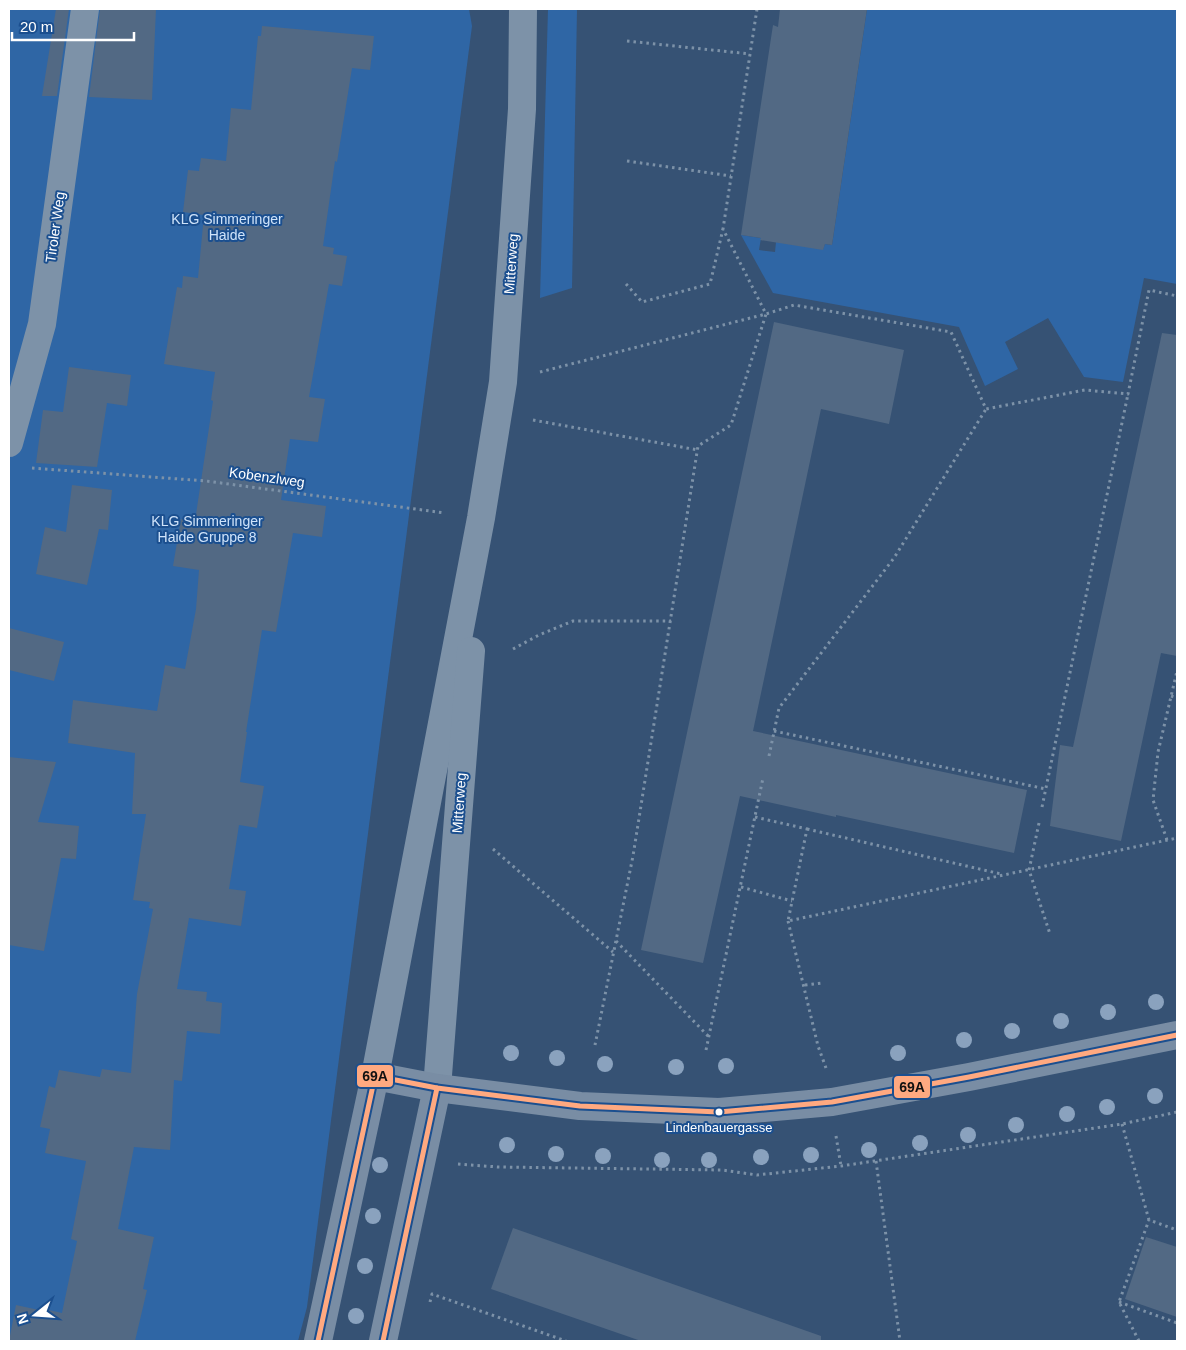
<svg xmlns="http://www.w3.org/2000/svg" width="1186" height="1350" viewBox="0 0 1186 1350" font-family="Arial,sans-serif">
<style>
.green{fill:#2f66a5}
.building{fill:#526984}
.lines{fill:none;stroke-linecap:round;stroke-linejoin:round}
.path{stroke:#7d92a8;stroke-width:3;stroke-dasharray:2.5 4;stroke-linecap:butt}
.street{stroke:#7d92a8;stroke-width:28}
.secondary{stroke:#798da4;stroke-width:28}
.bus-1-casing{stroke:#1b4f8f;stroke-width:9}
.bus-1{stroke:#ffa980;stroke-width:5}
.tree{fill:#8aa2be}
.bus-dot{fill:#fff;stroke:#1b4f8f;stroke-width:2}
.labels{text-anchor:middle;stroke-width:4;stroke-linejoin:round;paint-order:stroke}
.bus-label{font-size:13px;fill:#fff;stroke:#1b4f8f}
.park-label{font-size:14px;fill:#cfe3fa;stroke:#1b4f8f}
.street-label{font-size:14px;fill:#fff;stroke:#1b4f8f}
.line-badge{stroke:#1b4f8f;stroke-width:2}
.pale-badge-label{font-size:14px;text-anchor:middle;font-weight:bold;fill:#111}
</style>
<rect width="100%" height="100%" fill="#365274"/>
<!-- green -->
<g class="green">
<polygon points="9,9 469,9 472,26 307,1307 298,1341 9,1341"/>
<polygon points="548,9 577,9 572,288 540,298"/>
<polygon points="867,9 1177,9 1177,284 1144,278 1123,382 1084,377 1048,318 1005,342 1018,369 985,386 959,327 773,293 741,235 761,238 759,250 775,252 776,242 823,249 825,244 832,245"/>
</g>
<!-- building -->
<g class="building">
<polygon points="56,9 69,9 57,96 42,96"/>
<polygon points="100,9 156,9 152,100 89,97"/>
<polygon points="780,9 867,9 832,245 825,244 823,250 760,240 761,238 741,235 773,25 778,27"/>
<polygon points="262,26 374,36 370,70 352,68 337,162 335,161 323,246 334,248 333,254 347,256 342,286 329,284 309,397 325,399 318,442 290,439 281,500 326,506 322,537 293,533 276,632 262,630 246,732 247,732 240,782 264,786 257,828 239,825 229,889 246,891 241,926 189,918 177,989 207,992 206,1001 222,1003 220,1034 187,1031 182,1081 174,1080 170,1150 134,1147 118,1229 154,1237 143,1289 147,1290 135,1341 9,1341 16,1305 39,1310 40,1308 62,1313 77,1241 71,1239 86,1161 45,1153 50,1129 40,1127 49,1086 55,1088 59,1070 100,1077 102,1069 131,1073 137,994 153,909 149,908 150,902 133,900 146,814 132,814 135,753 68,743 73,700 157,711 165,665 185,669 196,609 199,570 173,566 181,519 195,521 213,401 211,400 215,372 164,364 177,287 182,288 183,276 198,278 204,215 183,212 188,170 199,171 201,158 226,161 231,108 251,110 258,36 261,36"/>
<polygon points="774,322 904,350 889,424 821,409 753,731 1027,790 1014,853 836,815 836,817 740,796 703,963 641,950"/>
<polygon points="1162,333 1177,335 1177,656 1161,653 1121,841 1050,826 1060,745 1073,747"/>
<polygon points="69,367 131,375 127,406 107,403 97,467 36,463 43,410 63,412"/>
<polygon points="72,485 112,490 108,530 99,529 87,585 36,574 45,527 66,532"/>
<polygon points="9,628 64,642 54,681 9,670"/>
<polygon points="9,757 56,762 38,822 79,826 76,859 61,858 44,951 9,945"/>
<polygon points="513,1228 821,1336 821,1341 641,1341 491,1289"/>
<polygon points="1146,1237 1177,1247 1177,1317 1125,1299"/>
</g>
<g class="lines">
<!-- path -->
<g class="path">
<polyline points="757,9 723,229 766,314 794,305 951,332 986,409 1085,390 1128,394 1149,290 1177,296"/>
<polyline points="627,41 750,54"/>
<polyline points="627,161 731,176"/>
<polyline points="626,284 642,302 710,284 723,229"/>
<polyline points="540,372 766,314 731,425 698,446 633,856 595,1045"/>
<polyline points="533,420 698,450"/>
<polyline points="32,468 206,481 445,513"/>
<polyline points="513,649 539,635 573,621 671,621"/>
<polyline points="1171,696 1177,698"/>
<polyline points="774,731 1046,789"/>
<polyline points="769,756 779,708 894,558 986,409"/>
<polyline points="1042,807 1128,394"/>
<polyline points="755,817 807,829 788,921 1177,838"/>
<polyline points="1039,823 1029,870 1050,934"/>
<polyline points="807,829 1001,874"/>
<polyline points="1167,840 1153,800 1158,752 1177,671"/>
<polyline points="493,849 613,952"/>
<polyline points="741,887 792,901"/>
<polyline points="788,921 818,1046 826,1068"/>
<polyline points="616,941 709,1037"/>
<polyline points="805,985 822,983"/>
<polyline points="706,1050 763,778"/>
<polyline points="1122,1124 1149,1220 1177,1230"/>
<polyline points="836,1136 841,1166"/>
<polyline points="876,1161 900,1341"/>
<polyline points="458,1164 498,1167 722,1170 757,1175 841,1166 1122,1124 1177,1112"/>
<polyline points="430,1302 432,1294 566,1341"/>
<polyline points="1119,1302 1177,1323"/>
<polyline points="1139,1341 1119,1302 1149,1220"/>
</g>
<!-- street -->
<g class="street">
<polyline points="9,443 42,324 85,9"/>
<polyline points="375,1076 481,518 503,382 522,109 523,9"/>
<polyline points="437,1088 471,651"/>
</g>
<!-- secondary -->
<g class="secondary">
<polyline points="318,1341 375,1076 437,1088 580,1106 719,1112 832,1102 969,1077 1177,1035"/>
<polyline points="383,1341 437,1088"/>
</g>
<!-- bus-1 casing -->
<g class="bus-1-casing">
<g id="bus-1">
<polyline points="318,1341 375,1076 437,1088 580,1106 719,1112 832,1102 969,1077 1177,1035"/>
<polyline points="383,1341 437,1088"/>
</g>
</g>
<!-- bus-1 -->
<use href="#bus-1" class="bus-1"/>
</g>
<!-- trees -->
<g class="tree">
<circle cx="1156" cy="1002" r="8"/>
<circle cx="1108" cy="1012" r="8"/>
<circle cx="1061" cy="1021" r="8"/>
<circle cx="1012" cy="1031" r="8"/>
<circle cx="964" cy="1040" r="8"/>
<circle cx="511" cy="1053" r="8"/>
<circle cx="898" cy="1053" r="8"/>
<circle cx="557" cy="1058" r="8"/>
<circle cx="605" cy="1064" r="8"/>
<circle cx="726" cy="1066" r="8"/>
<circle cx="676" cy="1067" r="8"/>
<circle cx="1155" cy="1096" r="8"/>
<circle cx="1107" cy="1107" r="8"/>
<circle cx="1067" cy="1114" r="8"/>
<circle cx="1016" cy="1125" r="8"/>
<circle cx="968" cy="1135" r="8"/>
<circle cx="920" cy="1143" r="8"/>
<circle cx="507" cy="1145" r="8"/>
<circle cx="869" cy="1150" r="8"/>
<circle cx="556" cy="1154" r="8"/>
<circle cx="811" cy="1155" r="8"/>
<circle cx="603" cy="1156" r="8"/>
<circle cx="761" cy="1157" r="8"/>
<circle cx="662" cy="1160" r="8"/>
<circle cx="709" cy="1160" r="8"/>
<circle cx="380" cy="1165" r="8"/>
<circle cx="373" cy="1216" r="8"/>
<circle cx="365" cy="1266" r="8"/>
<circle cx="356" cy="1316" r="8"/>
</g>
<!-- markers -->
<circle class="bus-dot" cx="719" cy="1112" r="4.5"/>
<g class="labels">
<!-- bus labels -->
<g class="bus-label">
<text x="719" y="1132">Lindenbauergasse</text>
</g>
<!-- park labels -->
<g class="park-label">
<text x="227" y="224">KLG Simmeringer<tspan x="227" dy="16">Haide</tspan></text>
<text x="207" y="526">KLG Simmeringer<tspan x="207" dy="16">Haide Gruppe 8</tspan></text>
</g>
<!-- street labels -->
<g class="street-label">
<text transform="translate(55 227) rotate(-82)" y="5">Tiroler Weg</text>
<text transform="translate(511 264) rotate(-86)" y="5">Mitterweg</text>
<text transform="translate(267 477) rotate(8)" y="5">Kobenzlweg</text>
<text transform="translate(459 803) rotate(-86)" y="5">Mitterweg</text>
</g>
</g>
<g class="line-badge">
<rect x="356" y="1064" width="38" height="24" rx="5" fill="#ffa980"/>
<rect x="893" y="1075" width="38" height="24" rx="5" fill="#ffa980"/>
</g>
<g class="pale-badge-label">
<text x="375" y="1081">69A</text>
<text x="912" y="1092">69A</text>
</g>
<!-- border -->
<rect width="1186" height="1350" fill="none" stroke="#ffffff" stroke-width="20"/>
<!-- north arrow -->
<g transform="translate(35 1315) rotate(253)" stroke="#1b4f8f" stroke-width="4" paint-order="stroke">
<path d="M0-4L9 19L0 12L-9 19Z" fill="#ffffff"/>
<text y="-8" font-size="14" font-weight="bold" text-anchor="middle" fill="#ffffff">N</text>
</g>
<!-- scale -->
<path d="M12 32v8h122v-8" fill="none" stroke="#ffffff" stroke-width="2.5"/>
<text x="20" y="32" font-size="15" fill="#ffffff" stroke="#1b4f8f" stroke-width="4" paint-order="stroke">20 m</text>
</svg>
